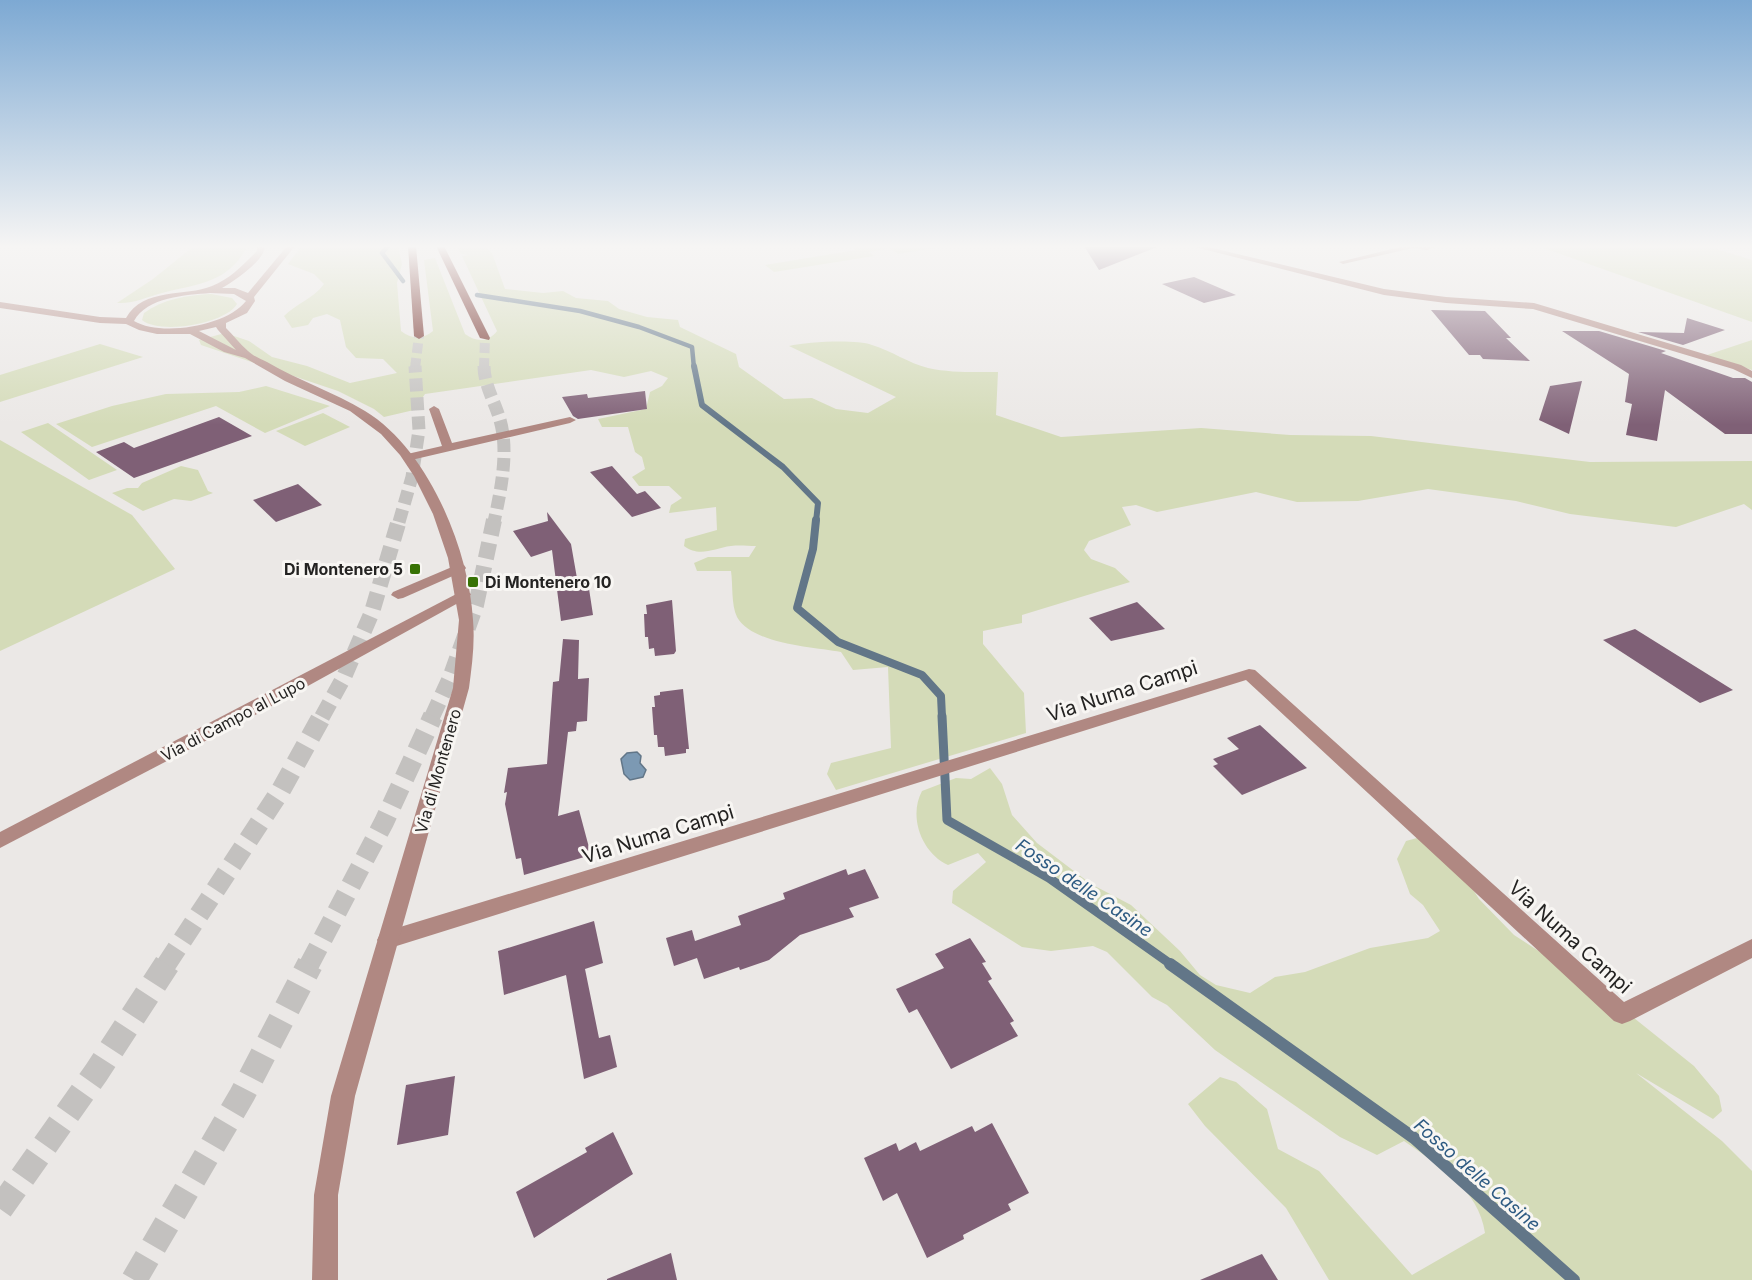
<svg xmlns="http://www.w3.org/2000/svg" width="1752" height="1280" viewBox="0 0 1752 1280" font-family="Inter,sans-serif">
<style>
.green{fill:#d4dbb8}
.water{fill:#7c99b3;stroke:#627688;stroke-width:1.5}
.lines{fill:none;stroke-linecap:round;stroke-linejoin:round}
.stream-far4{stroke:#627688;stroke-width:4.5}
.stream-far3{stroke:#627688;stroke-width:6}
.stream-far2{stroke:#627688;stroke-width:8}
.stream-far1{stroke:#627688;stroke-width:9}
.stream{stroke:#627688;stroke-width:12}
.building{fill:#7f6076}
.trunk-tunnel-far4{stroke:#c3c1bf;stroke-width:10;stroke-dasharray:10 5;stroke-linecap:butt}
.trunk-tunnel-far3{stroke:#c3c1bf;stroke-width:13;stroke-dasharray:13 6;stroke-linecap:butt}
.trunk-tunnel-far2{stroke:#c3c1bf;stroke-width:16;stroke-dasharray:16 8;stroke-linecap:butt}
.trunk-tunnel-far1{stroke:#c3c1bf;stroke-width:20;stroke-dasharray:20 10;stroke-linecap:butt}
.trunk-tunnel{stroke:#c3c1bf;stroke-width:26;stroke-dasharray:26 13;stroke-linecap:butt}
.service{fill:#b08882;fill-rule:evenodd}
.minor{fill:#b08882;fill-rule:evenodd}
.tertiary{fill:#b08882;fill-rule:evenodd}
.trunk{fill:#6e2620;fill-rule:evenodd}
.poi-dot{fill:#377204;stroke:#f8f6f3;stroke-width:2}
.labels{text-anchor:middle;stroke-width:6;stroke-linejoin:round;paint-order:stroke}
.poi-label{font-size:16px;font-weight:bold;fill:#242322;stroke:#f8f6f3;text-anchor:end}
.street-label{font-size:16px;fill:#242322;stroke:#f8f6f3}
.water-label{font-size:18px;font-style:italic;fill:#2d5a82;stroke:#f8f6f3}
.near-street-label{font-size:20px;fill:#242322;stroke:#f8f6f3}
</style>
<rect width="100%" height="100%" fill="#ebe8e6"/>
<!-- green -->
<g class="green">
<path d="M194 246H245L246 249C226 284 196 284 162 293 146 297 134 304 117 303L153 279Z"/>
<path d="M302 246H398L402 264 397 283 401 331C411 339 423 340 433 331L424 260 435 258 465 334C476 342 488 343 497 331L462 256 469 255 461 254 457 246H485L492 253 505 289 543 293 563 291 576 298 608 301 619 309 647 317 678 320 680 327 736 354 739 367 784 399 812 398 836 409 868 413 896 397 789 346C807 342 855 339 872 345 892 351 908 363 928 368 951 373 974 372 998 372L996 415 1061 437 1201 428 1290 435 1371 436 1590 462 1752 461V510L1744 504 1676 527 1570 514 1516 501 1428 489 1358 501 1297 502 1256 492 1157 512 1136 505 1122 507 1131 525 1089 541 1084 550 1091 559 1115 568 1130 582 1022 615V623L983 631V644L1024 693 1026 733 836 790 827 774 831 763 891 748 888 667 853 670 841 652C812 647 752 644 737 617 731 605 733 584 731 571H697L694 563 708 557H749L756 546C748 546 739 545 731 546 714 548 700 558 684 546L685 539 717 530 716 507 669 513 671 505 682 498 669 486H639L632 477 645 469 642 457 635 452 628 427H602L598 419 646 409 650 392 662 386 668 378 651 371 624 377 591 370 425 394 414 410 384 417 374 409 338 391 201 345 199 340 225 333 249 341 272 357 307 366 350 383 397 373 383 359 356 358 346 347 340 320 327 314 313 318 308 325 292 328 284 316C297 303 313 299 324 284L314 274 288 264Z"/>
<polygon points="851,246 947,246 898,254 890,248 869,252 874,256 774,272 765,265 856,250"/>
<polygon points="1538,246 1707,246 1752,260 1752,322"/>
<path d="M211 294 232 298 237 304C225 324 160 335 142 320L144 313C163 299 188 295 211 294Z"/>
<polygon points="1752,340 1752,370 1707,355"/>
<polygon points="100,344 143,357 0,402 0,375"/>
<polygon points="266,386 330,406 265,433 216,406 92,447 56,424 112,406 166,394 239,392"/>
<polygon points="323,413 350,427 305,446 276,431"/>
<polygon points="48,423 117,470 89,480 21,432"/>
<polygon points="0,440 132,515 175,569 0,651"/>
<polygon points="181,466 198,470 208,491 213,493 191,501 174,499 143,511 112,493 127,488 138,488 142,483"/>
<path d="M990 768 1002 784 1012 815 1037 843 1091 884 1131 905 1180 951 1200 975 1216 985 1250 993 1275 977 1305 972 1370 948 1428 938 1440 931 1423 905 1410 894 1397 859 1406 841 1417 838 1455 861 1479 899 1514 935 1599 990 1694 1066 1719 1096 1722 1111 1713 1119 1636 1073 1722 1141 1752 1171V1280H1329L1286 1208 1205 1126 1188 1104 1220 1077 1236 1082 1267 1109 1278 1149 1319 1171 1412 1275 1485 1233C1479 1189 1438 1165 1404 1141L1377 1155 1340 1137 1215 1050 1167 1005 1152 997 1107 952 1093 946 1051 951 1022 947 952 903 953 891 986 862 978 853 948 865C922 853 908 817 922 791L956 778 971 779Z"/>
</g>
<!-- water -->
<polygon class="water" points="637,752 641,756 640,763 646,770 643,777 630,780 624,774 621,759 627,753"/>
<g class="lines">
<!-- stream-far4 -->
<g class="stream-far4">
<polyline points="388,246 382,253 403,281"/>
<polyline points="477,295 580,311 639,327 692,347 694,368"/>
</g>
<!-- stream-far3 -->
<polyline class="stream-far3" points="694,366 702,405 783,467 818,503 816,522"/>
<!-- stream-far2 -->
<polyline class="stream-far2" points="816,520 813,549 797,608 838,642 922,675 941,696 942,717"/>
<!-- stream-far1 -->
<polyline class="stream-far1" points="942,716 947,820 1049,878 1172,965"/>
<!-- stream -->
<polyline class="stream" points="1170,964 1414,1138 1574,1280"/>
</g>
<!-- building -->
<g class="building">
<polygon points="1084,246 1157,246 1157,247 1099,270"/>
<polygon points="1194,277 1236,295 1204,303 1162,284"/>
<polygon points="1431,310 1485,311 1511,338 1506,338 1530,361 1483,359 1480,355 1469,355"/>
<polygon points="1687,318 1725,330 1683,345 1638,332 1684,333"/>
<polygon points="1562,331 1599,331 1666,351 1661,353 1733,378 1745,378 1752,382 1752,434 1725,434 1665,390 1657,441 1626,435 1632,404 1625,402 1629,374"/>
<polygon points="1582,381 1569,434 1539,420 1550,386"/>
<polygon points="645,391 647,409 578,419 573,416 562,397 587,394 588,398"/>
<polygon points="219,417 252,436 134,478 96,452 124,442 134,448"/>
<polygon points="612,466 637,494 645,491 661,508 632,517 590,472"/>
<polygon points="298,484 322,505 276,522 253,500"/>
<polygon points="547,512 571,544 578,584 588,582 593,615 561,621 552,550 531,557 513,531 548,521"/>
<polygon points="672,600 676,651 674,654 655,656 654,648 649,649 648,637 645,637 644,614 647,614 646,605"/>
<polygon points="1137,602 1165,629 1111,641 1089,618"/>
<polygon points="1635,629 1733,690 1700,703 1603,640"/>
<polygon points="563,639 579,640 578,679 589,678 587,721 577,722 576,731 568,732 558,816 579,810 591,855 524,875 521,858 516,859 505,804 507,792 504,793 508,768 547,764 553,682 559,681"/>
<polygon points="683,689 689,749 686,749 686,753 665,756 664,747 658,747 657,735 654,735 652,707 655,707 654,696 660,695 660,692"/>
<polygon points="1260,725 1307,768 1242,795 1213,766 1218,764 1213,759 1239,749 1227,738"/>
<polygon points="846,869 848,875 865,869 879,898 849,908 854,917 800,935 769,960 740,970 739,967 704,979 697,958 674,966 666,938 692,930 695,941 741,925 738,916 785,899 783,893"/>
<polygon points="594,921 603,963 585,969 599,1038 610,1035 617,1067 584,1079 566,975 504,995 498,951"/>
<polygon points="970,938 986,962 982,963 992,979 988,981 1014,1021 1010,1023 1018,1036 951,1069 917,1009 909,1013 896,989 944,968 935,954"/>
<polygon points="455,1076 448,1135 397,1145 406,1085"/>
<polygon points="992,1123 1029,1193 1008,1204 1011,1210 963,1235 964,1239 927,1258 897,1193 883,1201 864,1158 896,1143 899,1151 916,1142 920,1151 972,1126 975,1132"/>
<polygon points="613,1132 633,1174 534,1238 516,1192 587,1152 585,1148"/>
<polygon points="671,1253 677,1280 607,1280 607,1279"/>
<polygon points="1262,1254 1278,1280 1200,1280"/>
</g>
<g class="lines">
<!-- trunk-tunnel-far4 -->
<g class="trunk-tunnel-far4">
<polyline points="415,368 419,336"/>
<polyline points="484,368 485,338"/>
</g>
<!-- trunk-tunnel-far3 -->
<g class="trunk-tunnel-far3">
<path d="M484 366C484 385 495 402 500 420 509 451 501 490 494 522"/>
<polyline points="399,522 412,477 419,430 415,366"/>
</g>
<!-- trunk-tunnel-far2 -->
<g class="trunk-tunnel-far2">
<polyline points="322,717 344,677 372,612 399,520"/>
<polyline points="432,717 450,678 476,605 494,520"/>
</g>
<!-- trunk-tunnel-far1 -->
<g class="trunk-tunnel-far1">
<polyline points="166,965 281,790 322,716"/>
<polyline points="309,965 384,822 433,716"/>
</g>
<!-- trunk-tunnel -->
<g class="trunk-tunnel">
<polyline points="0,1209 96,1073 167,964"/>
<polyline points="134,1280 242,1095 310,964"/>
</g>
<!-- service -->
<g class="service">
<polygon points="434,406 439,409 452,443 570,417 576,420 570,423 407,461 403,459 403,455 442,446 429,409"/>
<polygon points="459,564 464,565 466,568 464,571 403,598 398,599 391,595 393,592"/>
</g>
<!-- minor -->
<g class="minor">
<polygon points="1191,246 1204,246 1384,289 1446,297 1534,303 1741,365 1752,371 1752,378 1733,369 1533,309 1446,303 1384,295"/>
<polygon points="1404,246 1438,246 1427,250 1413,248 1343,264 1339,262"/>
<polygon points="464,590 471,594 469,597 259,713 0,848 0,832"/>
<polygon points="1249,669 1255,670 1624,1002 1752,939 1752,958 1630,1021 1622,1024 1614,1021 1246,680 387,949 380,946 377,940 380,934 387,931"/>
</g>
<!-- tertiary -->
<path class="tertiary" d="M257 246H265C265 260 235 281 222 288H235L248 293 287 246H295L254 297 255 301 247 313 226 323V328C233 335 240 344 248 351 253 356 261 359 267 362 299 381 334 392 365 411 428 449 469 549 473 620 475 643 472 665 469 688L355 1096 338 1195V1280H312L314 1195 331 1096 453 688 459 620 448 558 433 514 414 476 400 455 381 434 350 411 285 381 245 358 224 352 190 334H157L139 330 126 324 100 323 0 308V302L100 317 126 318C143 287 186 297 212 286 230 279 243 265 257 251ZM210 293 234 294 246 301C227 326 161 337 134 321 147 297 186 295 210 293ZM216 327 218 330 236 350 199 331Z"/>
<!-- trunk -->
<g class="trunk">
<polygon points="408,246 416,246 424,336 419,339 414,336"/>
<polygon points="436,246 444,246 490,338 489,340 480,338"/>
</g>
</g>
<!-- sky -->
<linearGradient id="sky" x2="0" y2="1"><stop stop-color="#7da9d3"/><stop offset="0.58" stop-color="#f6f5f4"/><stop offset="1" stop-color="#f6f5f4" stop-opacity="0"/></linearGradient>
<rect width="1752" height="425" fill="url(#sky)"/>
<!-- markers -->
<g class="poi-dot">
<rect x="409" y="563" width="12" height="12" rx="3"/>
<rect x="467" y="576" width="12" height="12" rx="3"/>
</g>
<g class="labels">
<!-- poi labels -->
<g class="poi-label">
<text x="403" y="575">Di Montenero 5</text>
<text x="485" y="588" text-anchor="start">Di Montenero 10</text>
</g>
<!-- street labels -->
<g class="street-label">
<text transform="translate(233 719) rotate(-28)" y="6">Via di Campo al Lupo</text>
<text transform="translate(438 771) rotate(-74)" y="6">Via di Montenero</text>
</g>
<!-- water labels -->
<g class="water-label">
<text transform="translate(1084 888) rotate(34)" y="6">Fosso delle Casine</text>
<text transform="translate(1477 1175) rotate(41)" y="6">Fosso delle Casine</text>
</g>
<!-- near-street labels -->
<g class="near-street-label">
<text transform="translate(1122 691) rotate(-18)" y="7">Via Numa Campi</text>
<text transform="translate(658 834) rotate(-17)" y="7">Via Numa Campi</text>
<text transform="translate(1570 937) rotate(42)" y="7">Via Numa Campi</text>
</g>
</g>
</svg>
